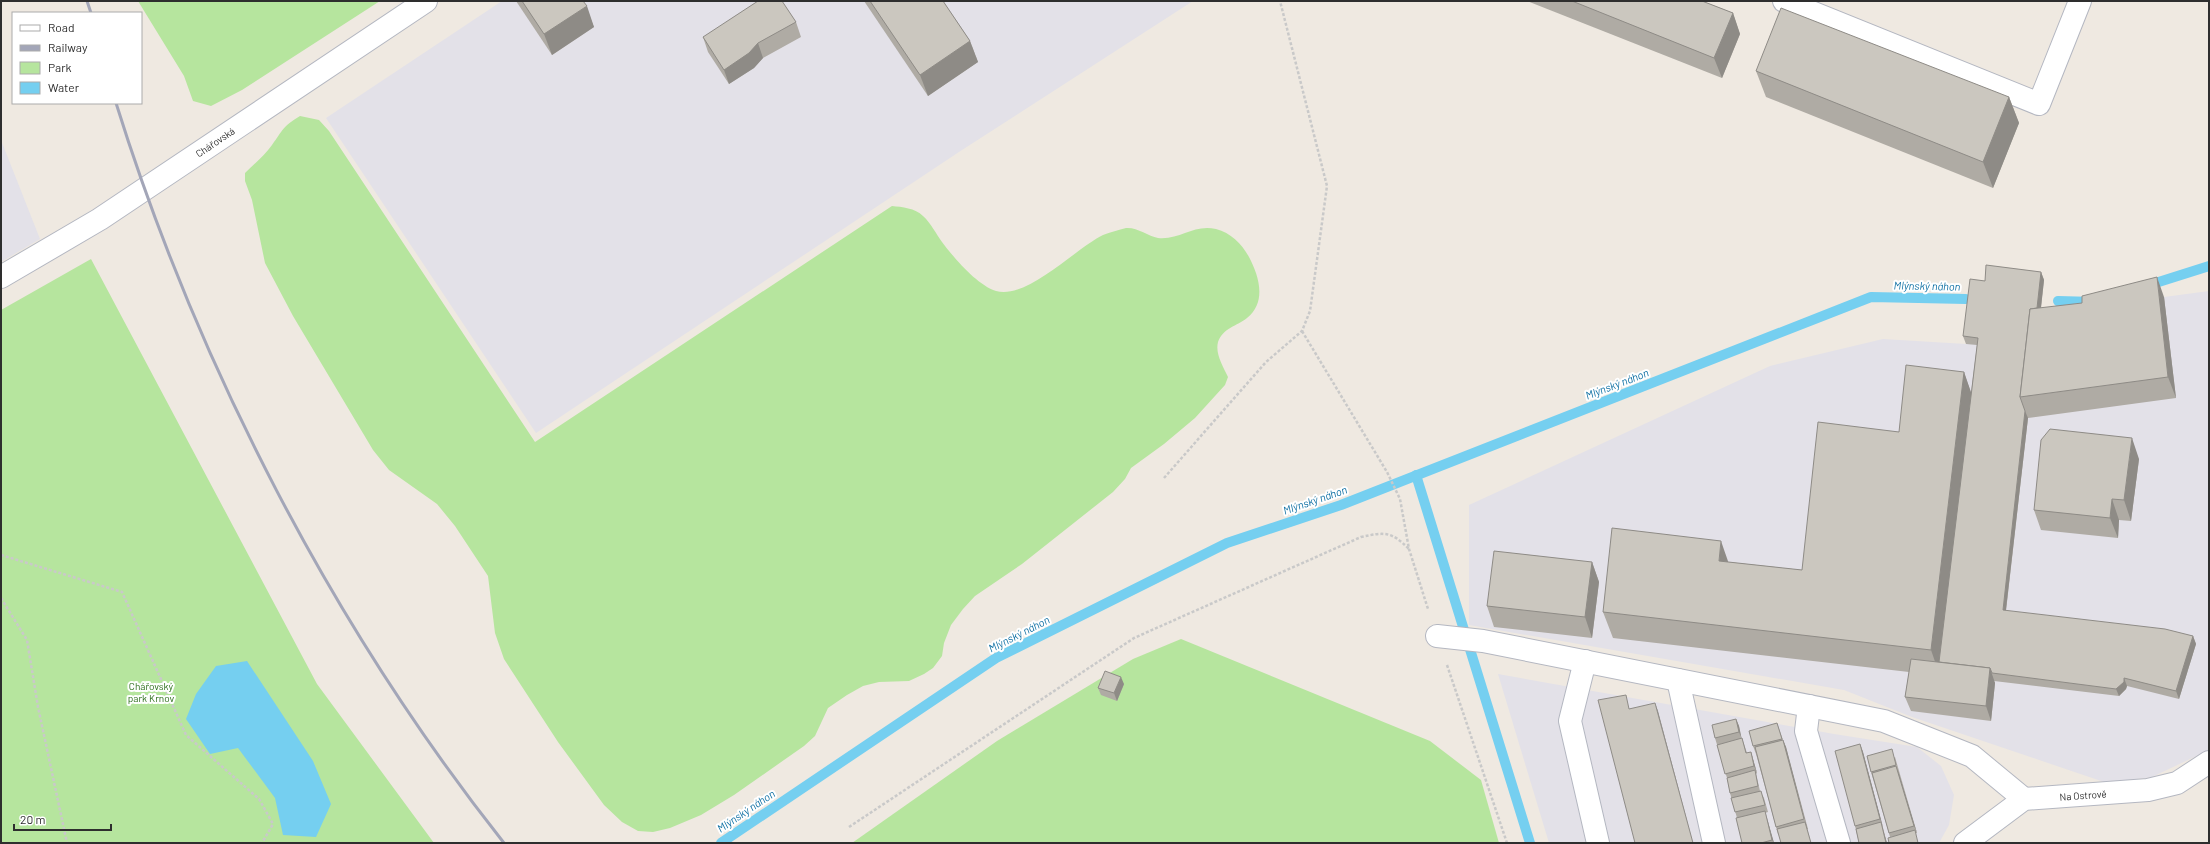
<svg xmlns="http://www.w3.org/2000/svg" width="2210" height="844" viewBox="0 0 2210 844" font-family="Barlow,sans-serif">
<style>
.industrial{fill:#e3e1e8}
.green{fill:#b6e59e}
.water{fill:#75cff0}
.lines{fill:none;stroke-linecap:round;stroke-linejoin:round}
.stream{stroke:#75cff0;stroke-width:10}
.minor-casing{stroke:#b4b7c1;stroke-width:24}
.path{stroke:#c9c9c9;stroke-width:2.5;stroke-dasharray:3 2;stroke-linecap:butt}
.minor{stroke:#fff;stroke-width:22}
.rail{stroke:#a3a6b8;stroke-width:3}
.wall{fill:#afaba4}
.shaded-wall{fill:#8e8b86}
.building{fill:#cbc7bf;stroke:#8e8b86}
.labels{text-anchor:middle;stroke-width:4;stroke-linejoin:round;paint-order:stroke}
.street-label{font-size:10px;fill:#2e2e2e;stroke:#fff}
.park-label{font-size:10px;fill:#2c6e1b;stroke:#fff}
.water-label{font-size:11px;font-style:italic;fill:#0d6fa3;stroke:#fff}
</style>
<rect width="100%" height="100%" fill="#efe9e1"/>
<!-- industrial -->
<g class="industrial">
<polygon points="502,1 1193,1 962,150 536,433 326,118"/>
<polygon points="1,140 40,239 1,262"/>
<polygon points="1989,273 2044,280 2038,329 2164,297 2209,291 2209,750 2152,777 2107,783 1912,717 1844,690 1469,625 1469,505 1770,366 1883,339 1966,344 1973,286 1987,288"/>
<polygon points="1498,674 1834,734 1917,747 1941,766 1954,795 1949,825 1939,843 1549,843"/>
</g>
<!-- green -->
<g class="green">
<polygon points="138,1 380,1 242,90 211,106 193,101 184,76"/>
<path d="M300 116 319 120 329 131 535 442 892 206C902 207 915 208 923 216 931 223 936 234 942 242 954 258 977 285 996 291 1027 300 1076 248 1103 235 1110 232 1119 230 1126 228 1137 227 1148 236 1158 238 1181 240 1193 224 1216 229 1231 233 1242 244 1249 257 1259 276 1267 302 1247 318 1237 326 1223 328 1218 342 1215 354 1223 366 1228 377L1225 385 1195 418 1164 444 1131 468 1125 479 1113 492 1022 564 975 596 963 609 951 625 944 643 942 656 933 668 924 674 909 681 879 682 863 686 847 695 828 708 815 736 804 746 734 795 701 815 670 828 653 832 638 831 622 822 604 805 558 742 504 659 495 633 488 576 455 526 437 504 389 470 373 450 293 316 265 263 252 200 245 181V173C254 164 265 155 272 145 283 130 282 127 300 116Z"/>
<polygon points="91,259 317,684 434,843 1,843 1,310"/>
<polygon points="1181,639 1430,741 1481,780 1499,843 852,843 997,741 1133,659"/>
</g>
<!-- water -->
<polygon class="water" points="247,661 313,761 331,804 316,837 283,835 275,798 238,748 210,754 186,719 196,694 216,666"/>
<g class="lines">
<!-- stream -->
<g class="stream">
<polyline points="2146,286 2209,266"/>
<polyline points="2058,301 2095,302"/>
<polyline points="1416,475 1530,843"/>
<polyline points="721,843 996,658 1227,543 1341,505 1871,297 1966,299"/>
</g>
<!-- minor casing -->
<g class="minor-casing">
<g id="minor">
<polyline points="1784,1 2039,104 2080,1"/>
<polyline points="1,277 100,219 426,1"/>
<polyline points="1437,636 1483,641 1884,721 1972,756 2024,799"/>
<polyline points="1585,661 1570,721 1598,843"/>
<polyline points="1678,680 1714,843"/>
<polyline points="1809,706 1806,731 1839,843"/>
<polyline points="1965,843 2024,799 2148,790 2177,783 2209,762"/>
</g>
</g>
<!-- path -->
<g class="path">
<polyline points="1302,331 1387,472 1400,499 1409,549 1428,609"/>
<polyline points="1164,478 1266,362 1302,331 1310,311 1327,186 1280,1"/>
<polyline points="1,555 122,592 186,735 259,799 273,824 262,843"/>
<polyline points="1,598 27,640 38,707 67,843"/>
<polyline points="1447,665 1507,843"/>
<path d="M849 827 1134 638 1361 537C1385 532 1391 531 1409 549"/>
</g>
<!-- minor -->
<use href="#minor" class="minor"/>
<!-- rail -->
<g class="rail">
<polyline points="87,1 91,13"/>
<path d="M116 103C198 366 333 627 504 843"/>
</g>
</g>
<!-- wall -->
<g class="wall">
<polygon points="516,1 583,1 594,27 552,55"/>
<polygon points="864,1 943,1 970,41 978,62 928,96"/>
<polygon points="1527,1 1702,1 1733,13 1740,34 1722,78"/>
<polygon points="796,22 801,37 763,58 754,68 729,84 708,52 703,37"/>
<polygon points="1756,71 2009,97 2019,123 1993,188 1766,97"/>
<polygon points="2041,272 2044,280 2041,308 2164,297 2176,398 2028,418 2006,611 2193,636 2196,644 2179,699 2127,686 2126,689 2119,696 1994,681 1995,683 1991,721 1911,711 1905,697 1909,672 1613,638 1603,612 1728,562 1802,570 1899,432 1964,372 1971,393 1977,345 1966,344 1963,336 1985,281"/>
<polygon points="2139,459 2131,521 2119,520 2118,538 2041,530 2034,510"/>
<polygon points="1592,562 1599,582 1592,638 1494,627 1487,606"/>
<polygon points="1124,684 1117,701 1101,695 1098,688"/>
<polygon points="1736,719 1739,726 1741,738 1742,738 1747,753 1751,752 1757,773 1756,774 1757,778 1760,791 1764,798 1768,812 1765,813 1774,843 1742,843 1737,818 1730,793 1727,778 1715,738"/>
<polygon points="1777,723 1783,740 1786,747 1808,829 1778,834 1776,827 1756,754 1753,746"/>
<polygon points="1860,744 1863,752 1887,843 1859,843 1855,826"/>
<polygon points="1895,757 1917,833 1890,837 1871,772"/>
</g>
<!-- shaded-wall -->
<g class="shaded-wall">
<polygon points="587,6 594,27 552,55 544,34"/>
<polygon points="1733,13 1740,34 1722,78 1714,58"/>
<polygon points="970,41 978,62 928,96 920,75"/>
<polygon points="758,43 763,58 754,68 729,84 724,70"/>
<polygon points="2009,97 2019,123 1993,188 1983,162"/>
<polygon points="2041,272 2044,280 2031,396 2027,396"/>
<polygon points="2157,277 2164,297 2176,398 2168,377"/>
<polygon points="1964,372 1973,398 1940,676 1931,650"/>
<polygon points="2025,411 2028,418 2005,618 2003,610"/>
<polygon points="2132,438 2139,459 2131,521 2124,500"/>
<polygon points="2112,499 2119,520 2118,538 2110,518"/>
<polygon points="1721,541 1730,567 1719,561"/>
<polygon points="1592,562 1599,582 1592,638 1585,617"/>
<polygon points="2193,636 2196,644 2179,699 2176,691"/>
<polygon points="1990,668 1995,683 1991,721 1986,706"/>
<polygon points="1121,677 1124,684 1117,701 1114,693"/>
<polygon points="2124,678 2127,686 2126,689 2119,696 2116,689"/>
<polygon points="1655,703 1658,711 1693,843"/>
<polygon points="1736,719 1739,726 1742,740 1739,732"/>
<polygon points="1783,740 1786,747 1811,843"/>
<polygon points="1860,744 1863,752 1883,827 1880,819"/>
<polygon points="1751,752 1757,773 1754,766"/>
<polygon points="1896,766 1899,774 1917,833 1914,826"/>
<polygon points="1765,811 1767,818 1774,843 1772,840"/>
<polygon points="1881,822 1883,830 1887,843 1886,843"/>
</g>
<!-- building -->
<g class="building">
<polygon points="522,1 583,1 587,6 544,34"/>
<polygon points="758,1 782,1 796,22 758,43 749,53 724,70 703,37"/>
<polygon points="870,1 943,1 970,41 920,75"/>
<polygon points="1572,1 1702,1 1733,13 1714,58"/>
<polygon points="1781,8 2009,97 1983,162 1756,71"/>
<polygon points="1986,265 2041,272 2037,308 2030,309 2020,397 2025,411 2003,610 2165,629 2193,636 2176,691 2124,678 2124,682 2116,689 1992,673 1990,668 1939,662 1978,338 1963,336 1970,279 1985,281"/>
<polygon points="2157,277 2168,377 2020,397 2030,309 2082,303 2082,296"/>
<polygon points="1906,365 1964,372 1931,650 1603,612 1612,528 1721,541 1719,561 1802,570 1818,422 1899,432"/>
<polygon points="2050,429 2132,438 2124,500 2112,499 2110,518 2034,510 2041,440"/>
<polygon points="1494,551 1592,562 1585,617 1487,606"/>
<polygon points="1911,659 1990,668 1986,706 1905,697"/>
<polygon points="1105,671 1121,677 1114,693 1098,688"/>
<polygon points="1626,695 1629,709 1655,703 1693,843 1635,843 1598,700"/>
<polygon points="1736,719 1739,732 1715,738 1712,725"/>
<polygon points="1777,723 1782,739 1753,746 1749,731"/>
<polygon points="1742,738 1746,753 1751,752 1754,766 1725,774 1717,745"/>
<polygon points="1783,740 1804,819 1776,827 1755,747"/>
<polygon points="1860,744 1880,819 1855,826 1835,751"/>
<polygon points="1892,749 1896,765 1871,772 1867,756"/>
<polygon points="1896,766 1914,826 1889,833 1872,773"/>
<polygon points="1755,770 1758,786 1730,793 1727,778"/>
<polygon points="1761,791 1765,805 1735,812 1731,798"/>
<polygon points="1765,811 1772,840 1761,843 1742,843 1736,818"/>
<polygon points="1805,822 1811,843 1781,843 1777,829"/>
<polygon points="1881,822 1886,843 1859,843 1856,829"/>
<polygon points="1915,830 1918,843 1889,843 1888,838"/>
</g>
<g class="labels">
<!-- street labels -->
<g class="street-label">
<text transform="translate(215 142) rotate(-34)" y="4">Chářovská</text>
<text transform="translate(2083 795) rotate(-4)" y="4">Na Ostrově</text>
</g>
<!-- park labels -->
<g class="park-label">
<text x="151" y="690">Chářovský<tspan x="151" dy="12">park Krnov</tspan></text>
</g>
<!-- water labels -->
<g class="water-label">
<text transform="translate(1927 286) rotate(1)" y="4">Mlýnský náhon</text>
<text transform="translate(1617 384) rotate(-21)" y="4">Mlýnský náhon</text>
<text transform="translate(1315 500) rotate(-19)" y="4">Mlýnský náhon</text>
<text transform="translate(1019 634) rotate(-27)" y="4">Mlýnský náhon</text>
<text transform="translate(746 811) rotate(-34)" y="4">Mlýnský náhon</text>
</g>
</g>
<!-- border -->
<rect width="2210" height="844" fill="none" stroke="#2e2e2e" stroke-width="4"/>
<!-- legend -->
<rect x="12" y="12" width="130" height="92" fill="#ffffff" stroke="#ababab"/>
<rect x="20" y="25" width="20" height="6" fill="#ffffff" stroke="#ababab"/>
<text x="48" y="32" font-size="12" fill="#2e2e2e">Road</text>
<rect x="20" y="45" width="20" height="6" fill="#a3a6b8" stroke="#ababab"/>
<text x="48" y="52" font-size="12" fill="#2e2e2e">Railway</text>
<rect x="20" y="62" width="20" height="12" fill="#b6e59e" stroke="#ababab"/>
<text x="48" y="72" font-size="12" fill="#2e2e2e">Park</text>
<rect x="20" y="82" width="20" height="12" fill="#75cff0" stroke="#ababab"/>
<text x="48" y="92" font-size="12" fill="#2e2e2e">Water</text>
<!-- scale -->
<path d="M14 824v6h97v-6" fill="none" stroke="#2e2e2e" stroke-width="2"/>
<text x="20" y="824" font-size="12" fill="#2e2e2e" stroke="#ffffff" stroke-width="3" paint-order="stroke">20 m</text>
</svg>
